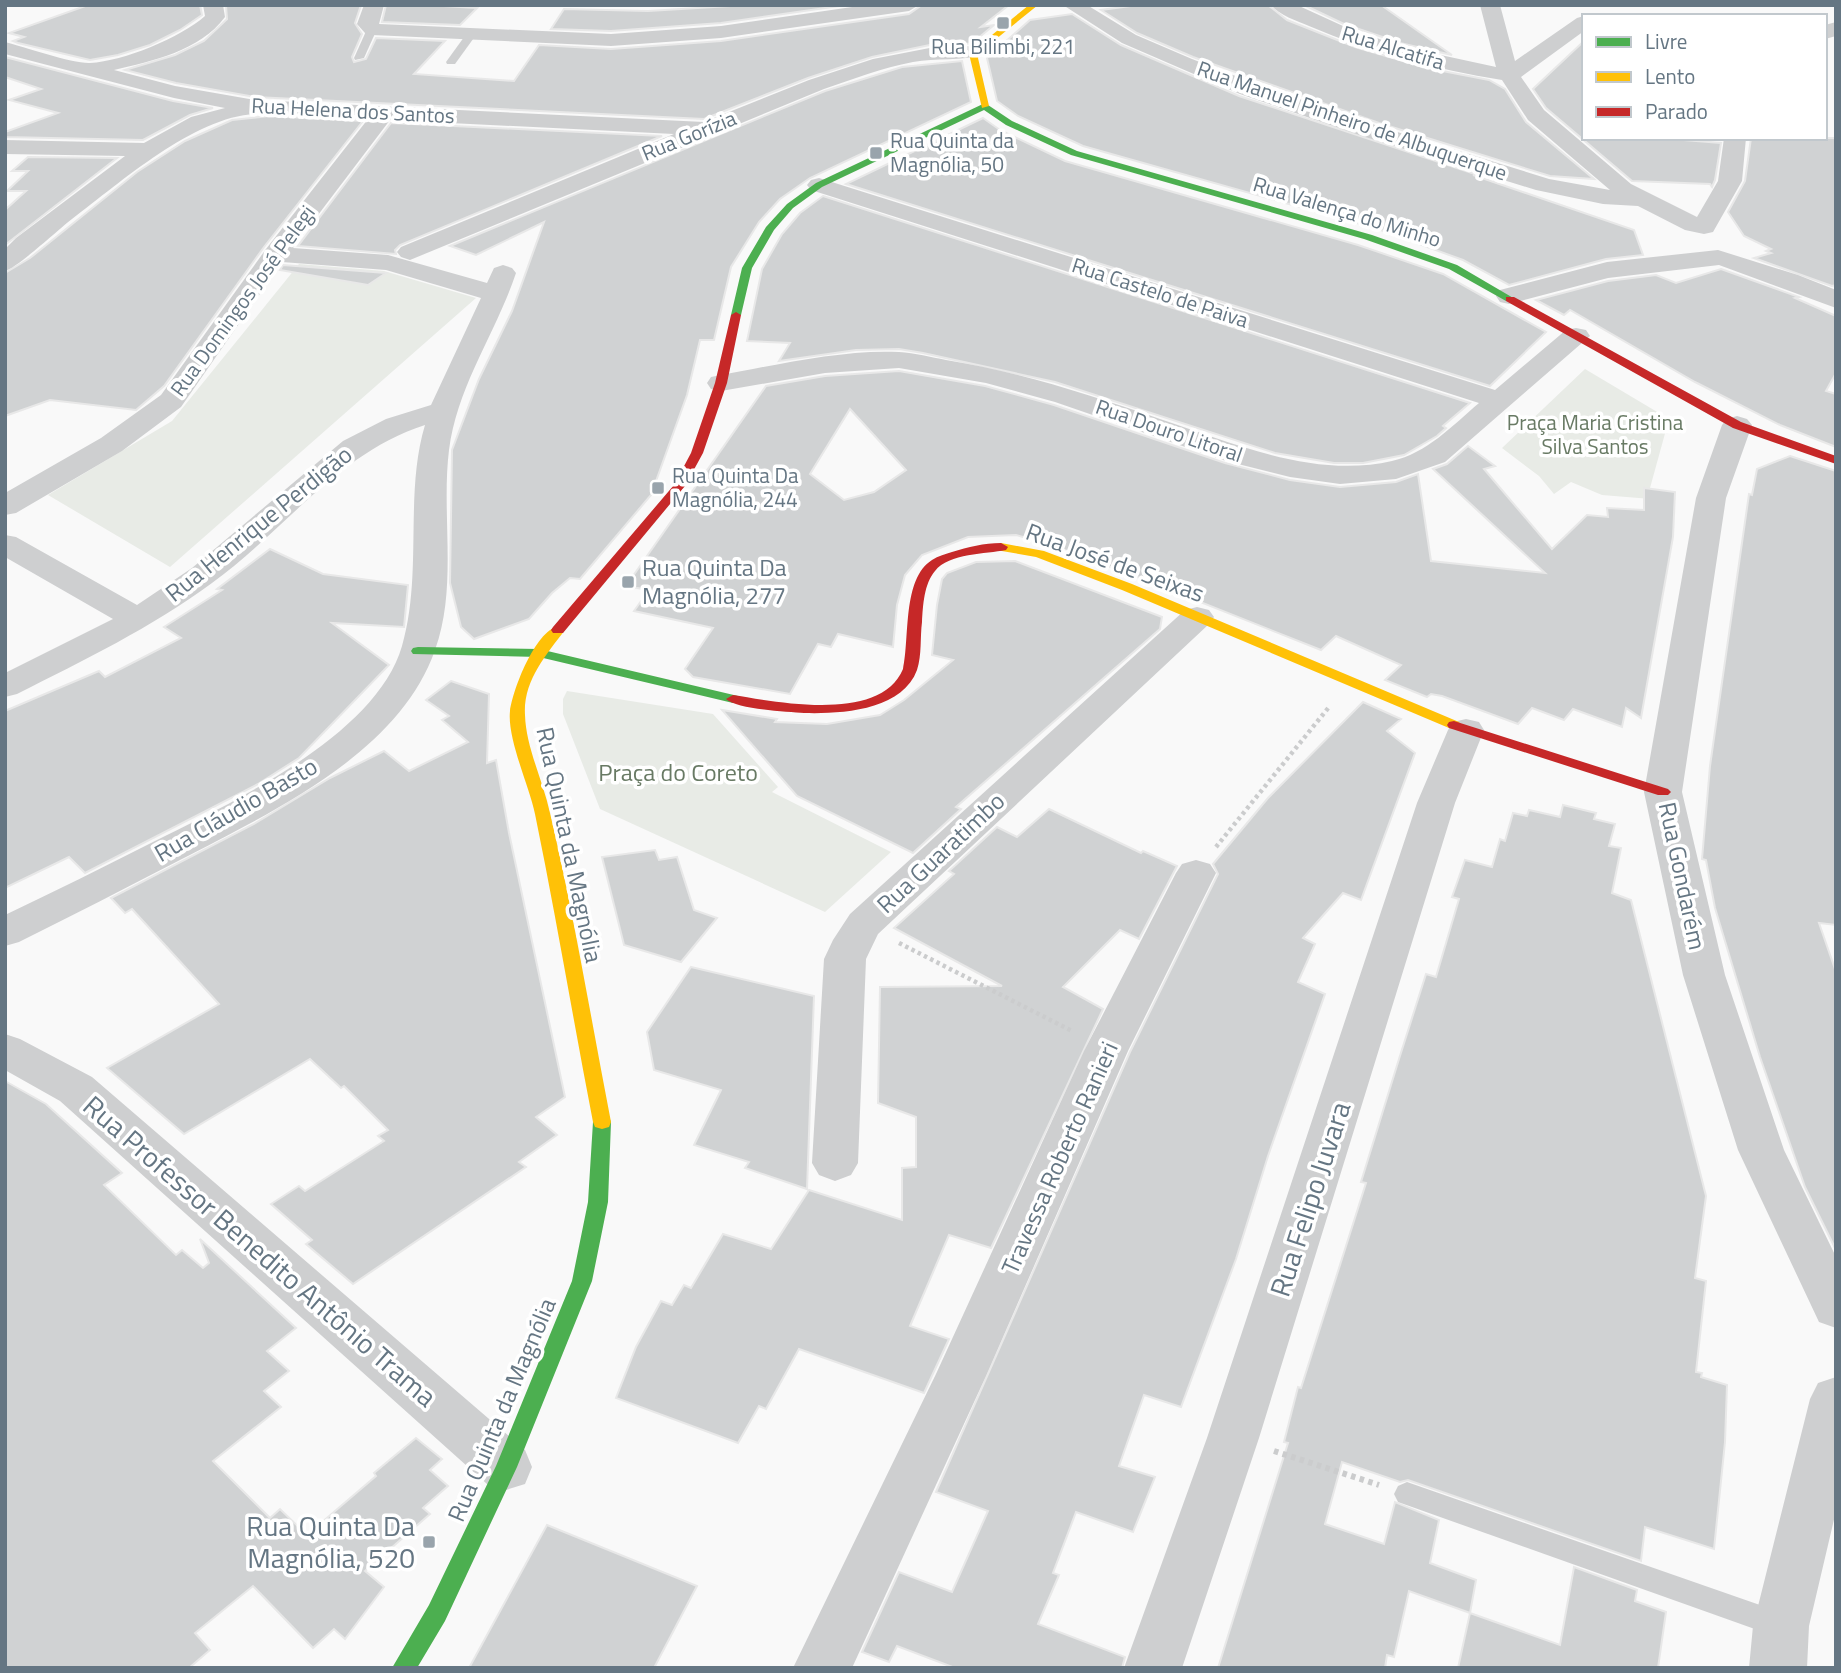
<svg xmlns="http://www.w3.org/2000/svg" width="1841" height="1673" viewBox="0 0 1841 1673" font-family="'Titillium Web',sans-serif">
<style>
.green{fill:#e8ebe6}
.building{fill:#d0d2d3;stroke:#e8e8e8;stroke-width:2;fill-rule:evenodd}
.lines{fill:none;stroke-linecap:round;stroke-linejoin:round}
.path-far1{stroke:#cbcccd;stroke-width:4.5;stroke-dasharray:3.5 3.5;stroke-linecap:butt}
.path{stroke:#cbcccd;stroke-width:6;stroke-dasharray:4.5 4.5;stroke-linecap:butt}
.lane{fill:#cecfd0;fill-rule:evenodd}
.street{fill:#cecfd0;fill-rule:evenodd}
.fast{fill:#4caf50;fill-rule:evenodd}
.slow{fill:#ffc107;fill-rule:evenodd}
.jam{fill:#c62828;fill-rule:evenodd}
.poi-dot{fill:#99a4ac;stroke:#fff;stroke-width:2.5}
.labels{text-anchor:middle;stroke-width:7;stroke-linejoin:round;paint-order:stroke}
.far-poi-label{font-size:21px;fill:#657683;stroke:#fff;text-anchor:start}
.far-street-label{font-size:21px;fill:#657683;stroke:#fff}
.far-park-label{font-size:21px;fill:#687a64;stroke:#fff}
.street-label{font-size:24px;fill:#657683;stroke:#fff}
.poi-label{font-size:24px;fill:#657683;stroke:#fff;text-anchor:start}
.park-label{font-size:24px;fill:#687a64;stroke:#fff}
.near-street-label{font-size:28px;fill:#657683;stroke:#fff}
.near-poi-label{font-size:28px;fill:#657683;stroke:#fff;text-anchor:end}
</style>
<rect width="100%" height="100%" fill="#f9f9f9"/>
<!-- green -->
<g class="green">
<polygon points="299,264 384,271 476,298 170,567 48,495 172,421"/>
<polygon points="1585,369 1669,419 1650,488 1651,499 1602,495 1571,482 1554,494 1539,476 1502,448"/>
<polygon points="567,691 713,714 778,787 772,792 891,852 825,912 600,809 563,714 563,699"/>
</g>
<!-- building -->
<g class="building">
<polygon points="88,5 200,5 202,15 180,30 150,45 118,55 90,60 18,43 13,41 24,37 9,33"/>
<polygon points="226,5 361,5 355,23 362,34 352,57 354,62 366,59 376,38 445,41 414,74 514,81 539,45 611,49 721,41 909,14 922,5 1009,5 981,27 994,25 971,44 944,42 872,57 808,78 704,119 255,97 176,83 125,70 175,55 204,41 227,19"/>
<polygon points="386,5 427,5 477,8 460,25 382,22"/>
<polygon points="747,5 846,5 721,23 611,31 551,29 564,9 648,11"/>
<polygon points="1138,5 1268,5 1287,20 1355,47 1427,68 1489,80 1505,89 1526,122 1594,179 1550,176 1379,123 1193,57 1137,33 1101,10"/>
<polygon points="1304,5 1381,5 1452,55 1400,43 1344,24"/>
<polygon points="1072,14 1121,45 1239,96 1478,175 1473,175 1634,230 1643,255 1606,259 1509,285 1463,260 1378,229 1083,146 1018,116 997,101 987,58 1030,20"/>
<polygon points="1584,41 1584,138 1659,138 1721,143 1715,180 1712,187 1710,184 1632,181 1546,108 1533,89"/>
<polygon points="5,57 173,101 213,108 190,115 143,140 5,137 5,132 58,113 9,100 41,89 5,77"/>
<polygon points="962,61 971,102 810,178 780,199 759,222 731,267 714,340 700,340 687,395 651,495 580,579 570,578 552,593 529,619 474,639 461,627 450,583 452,450 479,379 512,311 544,222 476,255 450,246 825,91 902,67"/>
<polygon points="269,116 363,121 264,247 164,386 136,410 50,400 5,416 5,273 30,258 137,172 185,141 232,120"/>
<polygon points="983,118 1000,130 1065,161 1358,245 1443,274 1546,332 1490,386 846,184"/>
<polygon points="391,123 662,136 400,245 395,250 396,254 298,246"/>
<polygon points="1751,138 1836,138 1836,285 1832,286 1754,258 1771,253 1766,251 1771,249 1744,236 1728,212 1745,181"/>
<polygon points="28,157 117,158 5,245 5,210 26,191 7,191 28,171 12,171"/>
<polygon points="823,196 1470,403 1443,426 1446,428 1437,436 1404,455 1363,463 1334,463 1275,453 1055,382 923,353 899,349 856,350 779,361 790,343 747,341 762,269 782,234 800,213"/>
<polygon points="283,265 386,273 368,285 280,270"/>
<polygon points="1721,269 1799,297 1795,298 1836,316 1836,373 1826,391 1836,394 1836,447 1780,425 1695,382 1570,310 1564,315 1536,300 1608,281 1656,275 1676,283"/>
<path d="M899 371 985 386 1054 405 1225 463 1290 480 1340 487 1396 482 1418 474 1431 561 1545 573 1433 469 1447 464 1468 446 1495 466 1484 469 1552 549 1587 515 1608 517 1607 508 1644 510V488L1675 492 1673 537 1641 718 1626 708 1622 727 1573 709 1564 720 1532 708 1518 724 1442 696 1431 694 1427 697 1385 680 1401 665 1336 636 1321 650 1140 578 1051 545 1016 535 968 537 922 555 905 575 897 605 893 647 838 634 831 647 818 644 790 694 693 677 685 669 713 628 634 611 649 590 626 586 766 386 825 376ZM850 409 906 470 874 492 844 500 810 474Z"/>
<polygon points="1790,456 1836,471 1836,925 1819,923 1836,972 1836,1250 1805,1187 1760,1057 1715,908 1706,860 1702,859 1710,766 1749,494 1752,495 1757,469"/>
<polygon points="270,549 323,574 408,585 404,627 332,623 389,665 299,758 258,784 85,873 69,857 5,888 5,711 99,671 105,677 181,638 164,627 222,590 217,589"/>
<polygon points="1015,561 1162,617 1160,629 956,807 961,809 913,853 797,796 722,710 777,719 775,722 827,724 880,715 904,700 953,660 932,655 937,605 942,579 947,573 976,562"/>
<polygon points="451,681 489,694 487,763 496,760 509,833 565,1097 536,1117 557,1135 519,1162 526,1167 353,1284 306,1244 312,1240 271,1204 299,1186 305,1191 384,1141 378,1136 388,1130 344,1086 341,1088 310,1059 184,1134 107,1068 219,1004 132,909 125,913 111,898 254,824 330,778 384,751 409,771 468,742 442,720 449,716 426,700"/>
<polygon points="1363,702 1401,719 1387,731 1415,753 1361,900 1343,893 1303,938 1315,944 1298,982 1325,994 1268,1156 1236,1259 1181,1407 1144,1395 1119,1466 1155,1477 1133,1532 1076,1512 1053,1573 1059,1575 1038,1624 1125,1657 1122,1668 955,1668 897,1646 889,1662 862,1652 899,1572 952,1592 988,1511 936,1492 1130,1052 1218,874 1213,864 1268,798"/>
<polygon points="1563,805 1596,813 1594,819 1615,824 1609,846 1621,848 1612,893 1631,900 1706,1196 1695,1278 1706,1281 1696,1372 1702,1373 1701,1377 1727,1385 1725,1442 1714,1549 1645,1527 1641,1561 1408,1480 1400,1482 1342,1462 1325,1524 1384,1544 1395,1502 1439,1520 1430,1563 1476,1580 1470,1613 1560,1645 1574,1567 1637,1590 1635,1601 1666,1612 1658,1668 1458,1668 1470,1613 1409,1591 1394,1657 1387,1655 1385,1668 1218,1668 1288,1443 1284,1442 1298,1387 1301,1388 1366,1183 1361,1182 1399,1059 1426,974 1436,977 1459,899 1452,897 1465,860 1492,867 1500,839 1505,841 1513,813 1527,816 1529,810 1560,817"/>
<polygon points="1049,809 1141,853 1143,851 1177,866 1139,939 1120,930 1063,987 1103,1009 991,1248 949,1235 910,1326 949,1339 924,1393 799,1349 766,1409 759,1406 738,1443 616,1398 636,1347 661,1301 672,1305 684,1285 691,1288 723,1234 771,1249 809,1190 902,1220 902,1168 916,1167 916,1117 878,1103 880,987 1002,986 894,928 954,874 949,871 997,827 1017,837"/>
<polygon points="655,850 659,860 677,857 694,910 717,918 681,962 624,945 602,857"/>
<polygon points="691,967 814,996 807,1189 745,1168 749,1162 694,1145 721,1090 654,1070 647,1032"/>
<polygon points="5,1081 46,1104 122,1173 104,1185 176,1255 182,1250 203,1268 209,1263 200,1239 296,1328 267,1351 289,1371 264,1391 281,1407 213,1461 270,1518 280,1509 307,1535 376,1476 374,1473 416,1438 442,1459 430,1470 448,1486 423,1508 430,1514 365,1571 384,1587 345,1639 334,1629 313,1648 253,1586 195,1633 210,1650 189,1668 5,1668"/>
<polygon points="547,1525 697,1586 654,1668 469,1668"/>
</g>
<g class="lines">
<!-- path-far1 -->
<g class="path-far1">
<polyline points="1216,847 1329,707"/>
<polyline points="899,943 1072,1031"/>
</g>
<!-- path -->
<polyline class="path" points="1274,1451 1379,1485"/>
<!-- lane -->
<g class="lane">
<polygon points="372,26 377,29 364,58 355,60 354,58 367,29"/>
<polygon points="467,33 476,35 455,64 447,64 446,62"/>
<polygon points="1407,1482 1780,1612 1790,1616 1794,1625 1790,1634 1780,1638 1398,1502 1394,1494 1398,1486"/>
</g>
<!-- street -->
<g class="street">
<path d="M203 5H223L225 17C200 51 152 61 114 70L175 86 255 100 704 122 809 80 873 59 945 45 983 47 986 51 983 55C961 61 936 58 913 62 882 68 853 79 824 89L410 260 401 257 397 252 401 247 674 134 390 120 293 248 388 255 487 283 494 268 503 265 512 268 516 273C496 333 457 386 449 450 441 516 458 586 435 650 399 754 270 813 180 860 126 888 73 915 19 942L5 946V915C55 891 104 867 153 842 231 803 376 736 402 646 423 573 404 495 425 425 339 452 283 532 212 583 151 628 84 660 17 694L5 697V673L113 619 5 557V535L16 537 137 605 192 568 343 441 386 419 431 405 481 298 386 270 282 262 181 407 122 451 16 513 5 515V493L101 438 161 395 266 249 368 119C331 117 292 111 255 114 194 117 121 182 72 219 59 229 17 268 5 271V249L16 238 125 156 5 154V140L144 143 191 117 225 108 174 98 5 54V42C24 47 74 64 90 63 124 61 180 38 205 16Z"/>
<polygon points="364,5 384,5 379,24 611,34 721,26 866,5 919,5 909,11 721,38 611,46 372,35 365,33 357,24"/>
<path d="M1063 5H1087L1136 35 1192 59 1256 84 1378 126 1549 179 1610 190 1528 120 1502 80C1435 69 1371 53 1309 26 1297 21 1279 15 1271 5H1297L1343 26 1399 46 1496 67 1480 5H1500L1515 61 1577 18 1584 16V31L1521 77 1544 110 1631 184 1697 217 1718 181 1724 138H1746L1742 181 1713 232 1704 234 1685 230 1638 206 1603 204 1536 190 1362 136 1240 94 1122 43Z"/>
<polygon points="1836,22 1836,36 1825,39 1825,25"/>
<path d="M819 178 1495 390 1566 330 1576 328 1586 330 1590 336 1445 462 1396 479 1340 484 1290 477 1226 461 1055 402 986 383 899 368 825 373 721 391 711 389 707 383 711 377 721 375C776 365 844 349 899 352 915 353 931 357 946 360 1020 372 1090 395 1160 419 1232 443 1315 479 1392 461 1427 453 1452 426 1479 403L811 190 807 185 811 180Z"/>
<polygon points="1718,250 1798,275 1836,290 1836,308 1719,265 1608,278 1509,304 1500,302 1496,296 1500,290 1607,262"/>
<polygon points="1737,416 1747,419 1752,425 1726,498 1682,792 1725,975 1784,1150 1836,1257 1836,1328 1819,1322 1738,1150 1683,975 1644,792 1696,498 1722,425 1727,419"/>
<polygon points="1197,607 1209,610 1214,617 1209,624 878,934 866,959 858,1163 851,1175 835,1181 819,1175 812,1163 824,959 833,940 850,914 1185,610"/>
<polygon points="1466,719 1479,722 1484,730 1455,803 1259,1438 1182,1668 1124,1668 1207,1438 1417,803 1448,730 1453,722"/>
<polygon points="1196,860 1210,864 1216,873 1128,1051 986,1376 852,1668 793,1668 936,1374 1084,1051 1176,873 1182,864"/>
<polygon points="5,1034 20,1039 92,1077 525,1450 532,1467 525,1484 506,1490 487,1484 60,1101 5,1070"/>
<polygon points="1836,1377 1836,1511 1809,1626 1807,1668 1749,1668 1753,1626 1810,1399 1818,1383"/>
</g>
<!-- fast -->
<g class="fast">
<polygon points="985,103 1012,121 1077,151 1372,235 1457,265 1515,299 1506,301 1449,269 1364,239 1071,155 1006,125 984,110 822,187 793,208 774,230 752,268 741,315 732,317 731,315 742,268 766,227 787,204 816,183"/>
<polygon points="418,647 539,649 738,696 740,699 733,703 539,657 413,654 411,651 413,648"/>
<polygon points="602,1115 609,1117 611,1122 608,1202 592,1281 517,1467 445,1621 417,1668 392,1668 429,1605 496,1466 572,1281 588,1202 593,1122 595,1117"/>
</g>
<!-- slow -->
<g class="slow">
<polygon points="1029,5 1038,5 980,52 978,58 989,106 982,108 970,58 972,51"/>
<polygon points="1001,543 1044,551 1132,584 1459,722 1461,725 1454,729 1449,728 1122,590 1036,557 996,550 994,547"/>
<path d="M558 626 565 630C546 655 523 681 525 715 526 748 543 780 550 813 574 915 591 1019 611 1122L609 1127 602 1129 595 1127 593 1122C573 1019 556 916 535 814 529 785 507 739 510 711 513 689 535 632 558 626Z"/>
</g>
<!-- jam -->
<g class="jam">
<polygon points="1506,297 1514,297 1741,422 1836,456 1836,464 1733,428 1506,301"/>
<polygon points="736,312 741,315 727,383 703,453 685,486 563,633 553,633 551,630 553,627 674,485 691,453 715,383 731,315"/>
<path d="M1001 543 1008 547 1006 550C986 554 949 553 935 571 924 584 923 605 922 622 920 637 922 655 917 670 902 711 840 714 804 713 787 712 736 709 726 699L733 695C777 702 881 723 903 669 910 638 902 579 932 560 938 556 946 554 952 552 968 547 984 543 1001 543Z"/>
<polygon points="1454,721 1668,789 1671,792 1668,795 1658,795 1449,728 1447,725 1449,722"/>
</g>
</g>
<!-- markers -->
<g class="poi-dot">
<rect x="996" y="16" width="14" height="14" rx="3.5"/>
<rect x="869" y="146" width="14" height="14" rx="3.5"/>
<rect x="651" y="481" width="14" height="14" rx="3.5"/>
<rect x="621" y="575" width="14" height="14" rx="3.5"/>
<rect x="422" y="1535" width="14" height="14" rx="3.5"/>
</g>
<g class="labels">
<!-- far-poi labels -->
<g class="far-poi-label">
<text x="1003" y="54" text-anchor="middle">Rua Bilimbi, 221</text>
<text x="890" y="148">Rua Quinta da<tspan x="890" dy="24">Magnólia, 50</tspan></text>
<text x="672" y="483">Rua Quinta Da<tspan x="672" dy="24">Magnólia, 244</tspan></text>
</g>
<!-- far-street labels -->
<g class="far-street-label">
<text transform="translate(1393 48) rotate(17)" y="7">Rua Alcatifa</text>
<text transform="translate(353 111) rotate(3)" y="7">Rua Helena dos Santos</text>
<text transform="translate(1352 121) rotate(19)" y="7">Rua Manuel Pinheiro de Albuquerque</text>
<text transform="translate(689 136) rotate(-22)" y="7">Rua Gorízia</text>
<text transform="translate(1347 212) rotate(17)" y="7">Rua Valença do Minho</text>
<text transform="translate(1160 293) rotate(18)" y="7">Rua Castelo de Paiva</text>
<text transform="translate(243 301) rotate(-54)" y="7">Rua Domingos José Pelegi</text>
<text transform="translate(1169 431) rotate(19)" y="7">Rua Douro Litoral</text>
</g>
<!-- far-park labels -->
<g class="far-park-label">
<text x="1595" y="430">Praça Maria Cristina<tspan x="1595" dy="24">Silva Santos</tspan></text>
</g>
<!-- street labels -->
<g class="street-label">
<text transform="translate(259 524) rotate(-39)" y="8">Rua Henrique Perdigão</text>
<text transform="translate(1115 563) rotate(20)" y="8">Rua José de Seixas</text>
<text transform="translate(236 810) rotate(-30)" y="8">Rua Cláudio Basto</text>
<text transform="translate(569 845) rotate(78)" y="8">Rua Quinta da Magnólia</text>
<text transform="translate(941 853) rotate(-43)" y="8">Rua Guaratimbo</text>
<text transform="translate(1682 876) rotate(78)" y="8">Rua Gondarém</text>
<text transform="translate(1060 1158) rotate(-66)" y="8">Travessa Roberto Ranieri</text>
<text transform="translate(502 1410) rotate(-67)" y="8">Rua Quinta da Magnólia</text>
</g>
<!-- poi labels -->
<g class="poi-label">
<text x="642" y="576">Rua Quinta Da<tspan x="642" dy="28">Magnólia, 277</tspan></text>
</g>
<!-- park labels -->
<g class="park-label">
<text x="678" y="781">Praça do Coreto</text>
</g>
<!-- near-street labels -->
<g class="near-street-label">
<text transform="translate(1310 1199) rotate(-72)" y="10">Rua Felipo Juvara</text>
<text transform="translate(260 1251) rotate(41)" y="10">Rua Professor Benedito Antônio Trama</text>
</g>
<!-- near-poi labels -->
<g class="near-poi-label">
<text x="415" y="1536">Rua Quinta Da<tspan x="415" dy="32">Magnólia, 520</tspan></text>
</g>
</g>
<!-- border -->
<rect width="1841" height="1673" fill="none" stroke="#657683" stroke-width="14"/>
<!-- legend -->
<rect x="1582" y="14" width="245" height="126" fill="#ffffff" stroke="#c1c8cd" stroke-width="2"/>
<rect x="1596" y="37" width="35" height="10" fill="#4caf50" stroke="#c1c8cd" stroke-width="2"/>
<text x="1645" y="49" font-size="21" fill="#657683">Livre</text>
<rect x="1596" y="72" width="35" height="10" fill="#ffc107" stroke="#c1c8cd" stroke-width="2"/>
<text x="1645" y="84" font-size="21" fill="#657683">Lento</text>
<rect x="1596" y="107" width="35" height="10" fill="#c62828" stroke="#c1c8cd" stroke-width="2"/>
<text x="1645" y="119" font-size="21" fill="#657683">Parado</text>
</svg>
